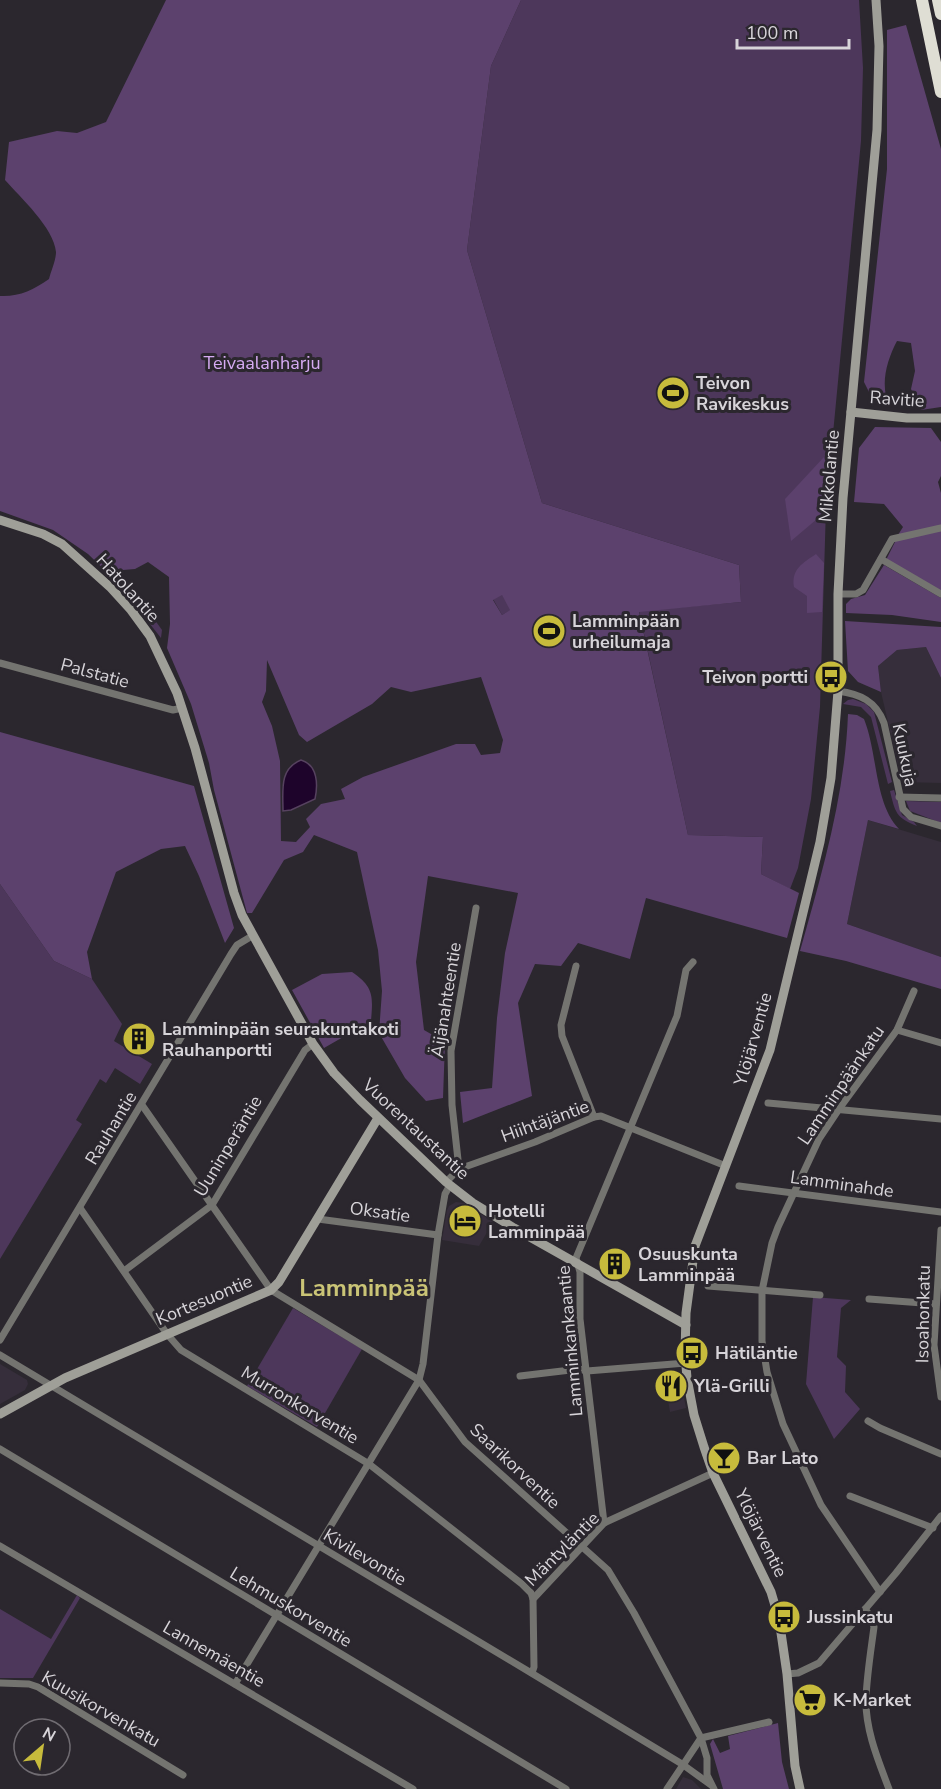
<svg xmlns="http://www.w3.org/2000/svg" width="941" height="1789" viewBox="0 0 941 1789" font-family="'Nunito Sans',sans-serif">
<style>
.built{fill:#362e3b}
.green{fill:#4d375b}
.forest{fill:#5c416d;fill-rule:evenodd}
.water{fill:#1e042b;stroke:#56425f;stroke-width:1.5}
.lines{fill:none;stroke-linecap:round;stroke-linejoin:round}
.street{stroke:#747470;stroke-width:7}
.secondary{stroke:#9f9f98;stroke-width:9}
.highway{stroke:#dfded4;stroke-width:12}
.labels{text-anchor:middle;stroke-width:6;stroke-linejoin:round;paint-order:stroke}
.park-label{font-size:18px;fill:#d6abf3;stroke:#2b272e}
.poi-label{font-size:18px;font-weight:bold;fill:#d7d4d9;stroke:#2b272e;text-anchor:start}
.street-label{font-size:18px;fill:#d7d4d9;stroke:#2b272e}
.district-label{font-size:24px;font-weight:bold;fill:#cac476;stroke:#2b272e}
</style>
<rect width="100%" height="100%" fill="#2b272e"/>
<!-- built -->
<g class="built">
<polygon points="926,647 941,678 941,783 902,782 881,692 878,666 897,650"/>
<polygon points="868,820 941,842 941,957 847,924"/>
<polygon points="456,1202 464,1203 493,1222 479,1246 442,1240 447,1210 449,1206"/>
<polygon points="0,1364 27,1380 28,1384 25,1390 0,1404"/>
<polygon points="676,1370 679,1372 686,1408 670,1412 663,1371"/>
<polygon points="683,1777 692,1780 701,1789 676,1789"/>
</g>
<!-- green -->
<g class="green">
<polygon points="521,0 859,0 863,68 861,141 826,507 820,707 811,799 798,868 790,889 761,874 763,837 688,835 639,611 741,602 739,565 542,503 467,250 491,66"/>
<polygon points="131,590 137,595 162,630 161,638 124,591"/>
<polygon points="502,594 511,610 502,615 493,599"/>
<polygon points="853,699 866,704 874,712 892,782 888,784 871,717 861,707 843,704 848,700"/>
<path d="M894 790 902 815 914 822 917 826C896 818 895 812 890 791Z"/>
<polygon points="906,801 941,802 941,823 910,811"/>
<polygon points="0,884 54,961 92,979 122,1024 114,1041 152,1064 140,1084 115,1068 106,1083 100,1079 76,1120 82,1124 0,1259"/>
<polygon points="813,1297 851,1300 841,1308 837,1357 846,1366 845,1392 860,1409 834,1439 806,1384"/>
<polygon points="293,1308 362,1349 317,1427 247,1386"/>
<polygon points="77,1595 80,1598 33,1678 0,1678 0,1609 51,1639"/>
</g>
<!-- forest -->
<g class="forest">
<path d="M166 0H521L491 66 467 250 542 503 739 565 741 602 639 612 688 835 763 837 761 874 799 893 787 938 646 898 630 959 578 943 561 966 535 964 518 1003 532 1096 463 1123 460 1092 492 1088 497 1018 505 953 518 893 428 876 416 962 424 1030 445 1042 443 1098 426 1101 405 1078 379 1033 382 991 378 950 357 852 314 835 303 852 284 860 252 913H247L214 790 209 763 191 704 167 648 170 624 169 577 148 562 135 569 123 570 121 580 118 583 88 554 53 530 0 511V296C19 297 33 290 49 279 51 271 56 260 56 252 54 228 20 197 5 180L9 142 57 131 77 133 106 122ZM502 595 510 610 502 615 493 600ZM267 660 299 735 307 742 372 704 391 687 411 692 481 677 503 740 500 753 481 755 475 744H456L363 777 341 789 345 799 321 804 306 819 310 827 296 842 281 841 280 761 272 726 262 702 266 691Z"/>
<path d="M906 25 941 149V407L921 410 911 389 915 371 911 343 897 341C888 358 882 378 886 396L904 395 908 401 907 406 874 402 864 382 887 169V30Z"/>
<polygon points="875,427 931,428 941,442 941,476 938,482 941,493 941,526 898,535 903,527 884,504 854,502 859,448"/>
<polygon points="824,457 830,466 826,507 817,519 791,541 785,499"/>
<polygon points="941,530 941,592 886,560 896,540"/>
<path d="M816 554 824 563 822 612 807 613V596L794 587C791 569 803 563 816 554Z"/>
<polygon points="884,565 941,598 941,622 892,615 846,613 846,604 851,599 865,595"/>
<polygon points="845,621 941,627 941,678 926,647 897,650 878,666 881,692 858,682 848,671"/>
<path d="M848 714 857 715 864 719C878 754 874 803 899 829L868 820 847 924 941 957V989L846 961 800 951C822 873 845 795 848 714Z"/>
<polygon points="0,732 194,786 234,928 225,943 199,876 185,846 161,849 116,872 87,952 92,979 54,961 0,884"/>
<path d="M352 972C374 987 373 996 371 1021L324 1048 292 990 322 974Z"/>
<polygon points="778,1723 782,1762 789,1789 723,1789 710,1744 713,1739 720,1753 730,1749 728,1736"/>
</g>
<!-- water -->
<path class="water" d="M301 760C318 765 318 785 315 799L291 810 283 811C283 790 279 769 301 760Z"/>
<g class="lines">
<!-- street -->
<g class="street">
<polyline points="881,559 941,594"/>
<polyline points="838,594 856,594 863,590 892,539 941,528"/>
<polyline points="0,663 173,710 182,708"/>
<path d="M838 691C860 694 876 701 884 723L903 809 911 817 941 826"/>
<polyline points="899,797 941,798"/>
<polyline points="576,966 561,1025 562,1036 594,1117"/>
<polyline points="897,1030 941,1043"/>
<polyline points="768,1103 941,1119"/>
<polyline points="142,1105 271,1290 419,1380 465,1442 608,1570 634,1613 701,1738 707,1758 707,1775 714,1789"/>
<polyline points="459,1169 452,1105 451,1051 476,908"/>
<polyline points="446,1182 459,1169 535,1142 594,1117 601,1116 726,1166"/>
<polyline points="739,1186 941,1212"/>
<polyline points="80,1208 167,1334 181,1350 369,1464 522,1584 531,1593 533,1599"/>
<polyline points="318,1219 438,1235"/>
<polyline points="941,1230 934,1345 941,1397"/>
<polyline points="124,1271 212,1205 305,1050 313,1044"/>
<polyline points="708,1286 820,1295"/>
<polyline points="869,1299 936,1304"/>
<polyline points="0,1340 231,954 237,945 252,936"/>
<polyline points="0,1355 528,1671 682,1764 711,1785"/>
<polyline points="520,1376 579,1369 587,1371 686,1363"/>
<polyline points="868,1421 880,1428 941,1454"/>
<polyline points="0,1449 566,1789"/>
<polyline points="850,1496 933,1528"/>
<polyline points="604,1523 580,1319 580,1272 576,1258 677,1016 686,970 693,962"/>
<polyline points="0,1546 413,1789"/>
<polyline points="880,1592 821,1505 783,1424 767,1372 762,1341 762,1291 772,1243 778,1227 819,1139 839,1109 897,1030 914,991"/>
<path d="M865 1609 871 1617 874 1627C871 1650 867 1674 866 1698 865 1729 878 1760 889 1789"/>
<polyline points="532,1673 534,1667 533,1599 604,1523 713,1473"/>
<polyline points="787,1674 798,1673 819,1663 896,1573 941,1516"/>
<polyline points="0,1683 29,1684 38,1687 183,1775"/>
<polyline points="235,1684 419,1380 423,1364 438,1235 445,1194 450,1185"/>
<polyline points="701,1738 769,1722"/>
<polyline points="667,1789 701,1738"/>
</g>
<!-- secondary -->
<g class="secondary">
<polyline points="851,412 907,418 941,418"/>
<polyline points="0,520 43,534 62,544 111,588 131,610 150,636 177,693 195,748 234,893 242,915 313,1044 334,1073 360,1100 446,1182 473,1203 514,1228 686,1325"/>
<polyline points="0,1414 65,1378 271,1290 279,1282 378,1118"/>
<polyline points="800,1789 795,1766 787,1674 779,1619 771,1592 713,1473 704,1447 694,1415 687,1378 685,1354 686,1313 695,1246 770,1050 820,842 831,778 838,691 838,594 843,498 877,130 879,46 876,0"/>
</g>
<!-- highway -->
<g class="highway">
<polyline points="922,0 941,92"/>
<polyline points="938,0 941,14"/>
</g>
</g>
<!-- icons -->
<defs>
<g id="stadium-disc" transform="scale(1.725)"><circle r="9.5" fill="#c7bb3c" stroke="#2b272e"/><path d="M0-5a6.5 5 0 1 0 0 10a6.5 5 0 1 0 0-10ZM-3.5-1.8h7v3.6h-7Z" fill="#111"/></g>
<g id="bus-disc" transform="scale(1.725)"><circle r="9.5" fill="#c7bb3c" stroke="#2b272e"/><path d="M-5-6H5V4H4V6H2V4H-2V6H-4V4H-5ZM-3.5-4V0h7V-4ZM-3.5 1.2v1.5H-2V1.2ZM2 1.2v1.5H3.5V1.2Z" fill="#111"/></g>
<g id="building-disc" transform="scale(1.725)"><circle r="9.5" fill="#c7bb3c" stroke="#2b272e"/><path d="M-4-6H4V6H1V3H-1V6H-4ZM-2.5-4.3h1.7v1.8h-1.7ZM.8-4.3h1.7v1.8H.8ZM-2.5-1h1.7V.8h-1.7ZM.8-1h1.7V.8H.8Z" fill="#111"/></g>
<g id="hotel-disc" transform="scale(1.725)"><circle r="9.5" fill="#c7bb3c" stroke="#2b272e"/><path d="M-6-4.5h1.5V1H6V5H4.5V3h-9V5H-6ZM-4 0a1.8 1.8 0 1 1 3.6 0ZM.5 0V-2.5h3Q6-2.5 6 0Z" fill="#111"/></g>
<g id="restaurant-disc" transform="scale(1.725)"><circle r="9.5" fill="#c7bb3c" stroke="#2b272e"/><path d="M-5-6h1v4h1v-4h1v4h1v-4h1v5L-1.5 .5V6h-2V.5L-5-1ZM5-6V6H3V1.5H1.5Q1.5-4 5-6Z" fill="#111"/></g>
<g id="bar-disc" transform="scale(1.725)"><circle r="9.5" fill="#c7bb3c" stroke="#2b272e"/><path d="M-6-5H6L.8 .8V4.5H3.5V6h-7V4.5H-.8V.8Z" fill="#111"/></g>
<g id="supermarket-disc" transform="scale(1.725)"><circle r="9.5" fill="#c7bb3c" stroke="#2b272e"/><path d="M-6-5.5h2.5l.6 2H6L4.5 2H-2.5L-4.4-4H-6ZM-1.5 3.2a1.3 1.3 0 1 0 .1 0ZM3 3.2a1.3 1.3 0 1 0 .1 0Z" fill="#111"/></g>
</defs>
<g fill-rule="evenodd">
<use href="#stadium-disc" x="673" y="393"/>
<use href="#stadium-disc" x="549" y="631"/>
<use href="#bus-disc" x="831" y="677"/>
<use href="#building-disc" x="139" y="1039"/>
<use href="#hotel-disc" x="465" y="1221"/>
<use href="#building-disc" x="615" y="1264"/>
<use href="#bus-disc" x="692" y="1353"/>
<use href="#restaurant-disc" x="671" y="1386"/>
<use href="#bar-disc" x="724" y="1458"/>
<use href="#bus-disc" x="784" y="1617"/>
<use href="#supermarket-disc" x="810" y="1700"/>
</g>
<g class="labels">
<!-- park labels -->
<g class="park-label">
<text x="262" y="369">Teivaalanharju</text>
</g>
<!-- poi labels -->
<g class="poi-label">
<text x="696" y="389">Teivon<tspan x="696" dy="21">Ravikeskus</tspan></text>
<text x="572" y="627">Lamminpään<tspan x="572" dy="21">urheilumaja</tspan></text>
<text x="808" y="683" text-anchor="end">Teivon portti</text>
<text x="162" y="1035">Lamminpään seurakuntakoti<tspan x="162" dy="21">Rauhanportti</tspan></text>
<text x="488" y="1217">Hotelli<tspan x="488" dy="21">Lamminpää</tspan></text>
<text x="638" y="1260">Osuuskunta<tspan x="638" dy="21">Lamminpää</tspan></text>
<text x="715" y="1359">Hätiläntie</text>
<text x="694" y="1392">Ylä-Grilli</text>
<text x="747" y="1464">Bar Lato</text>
<text x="807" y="1623">Jussinkatu</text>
<text x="833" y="1706">K-Market</text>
</g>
<!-- street labels -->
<g class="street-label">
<text transform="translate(897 399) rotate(4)" y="6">Ravitie</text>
<text transform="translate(829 476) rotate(-85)" y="6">Mikkolantie</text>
<text transform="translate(128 588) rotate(48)" y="6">Hatolantie</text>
<text transform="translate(95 673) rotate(15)" y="6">Palstatie</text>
<text transform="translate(905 755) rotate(78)" y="6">Kuukuja</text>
<text transform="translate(446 1000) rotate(-81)" y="6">Äijänahteentie</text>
<text transform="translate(753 1039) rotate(-74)" y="6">Ylöjärventie</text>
<text transform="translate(841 1085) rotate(-56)" y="6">Lamminpäänkatu</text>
<text transform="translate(545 1121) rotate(-20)" y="6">Hiihtäjäntie</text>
<text transform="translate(111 1128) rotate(-59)" y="6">Rauhantie</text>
<text transform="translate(416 1129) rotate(43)" y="6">Vuorentaustantie</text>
<text transform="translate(228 1146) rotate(-59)" y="6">Uuninperäntie</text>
<text transform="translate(842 1184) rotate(8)" y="6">Lamminahde</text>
<text transform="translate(380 1212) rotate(8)" y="6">Oksatie</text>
<text transform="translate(204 1300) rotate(-23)" y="6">Kortesuontie</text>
<text transform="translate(923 1314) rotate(-89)" y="6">Isoahonkatu</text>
<text transform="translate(570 1341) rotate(-95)" y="6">Lamminkankaantie</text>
<text transform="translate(300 1405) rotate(31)" y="6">Murronkorventie</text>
<text transform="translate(515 1466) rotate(43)" y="6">Saarikorventie</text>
<text transform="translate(761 1533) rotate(64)" y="6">Ylöjärventie</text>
<text transform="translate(562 1549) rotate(-45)" y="6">Mäntyläntie</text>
<text transform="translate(365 1557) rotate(31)" y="6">Kivilevontie</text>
<text transform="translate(291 1607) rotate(31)" y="6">Lehmuskorventie</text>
<text transform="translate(214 1654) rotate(30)" y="6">Lannemäentie</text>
<text transform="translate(101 1709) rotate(30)" y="6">Kuusikorvenkatu</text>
</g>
<!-- district labels -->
<g class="district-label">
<text x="364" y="1296">Lamminpää</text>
</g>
</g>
<!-- north arrow -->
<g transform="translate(42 1747) rotate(29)"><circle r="28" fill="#2b272e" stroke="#706c72" stroke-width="1.5"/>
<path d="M0-4.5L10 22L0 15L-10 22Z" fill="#c7bb3c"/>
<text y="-9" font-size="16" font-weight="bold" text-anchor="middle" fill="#d7d4d9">N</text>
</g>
<!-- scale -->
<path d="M737 39v9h112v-9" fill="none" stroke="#d7d4d9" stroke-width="3"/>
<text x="746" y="39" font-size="18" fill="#d7d4d9" stroke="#2b272e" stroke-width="4.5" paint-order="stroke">100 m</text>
</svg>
